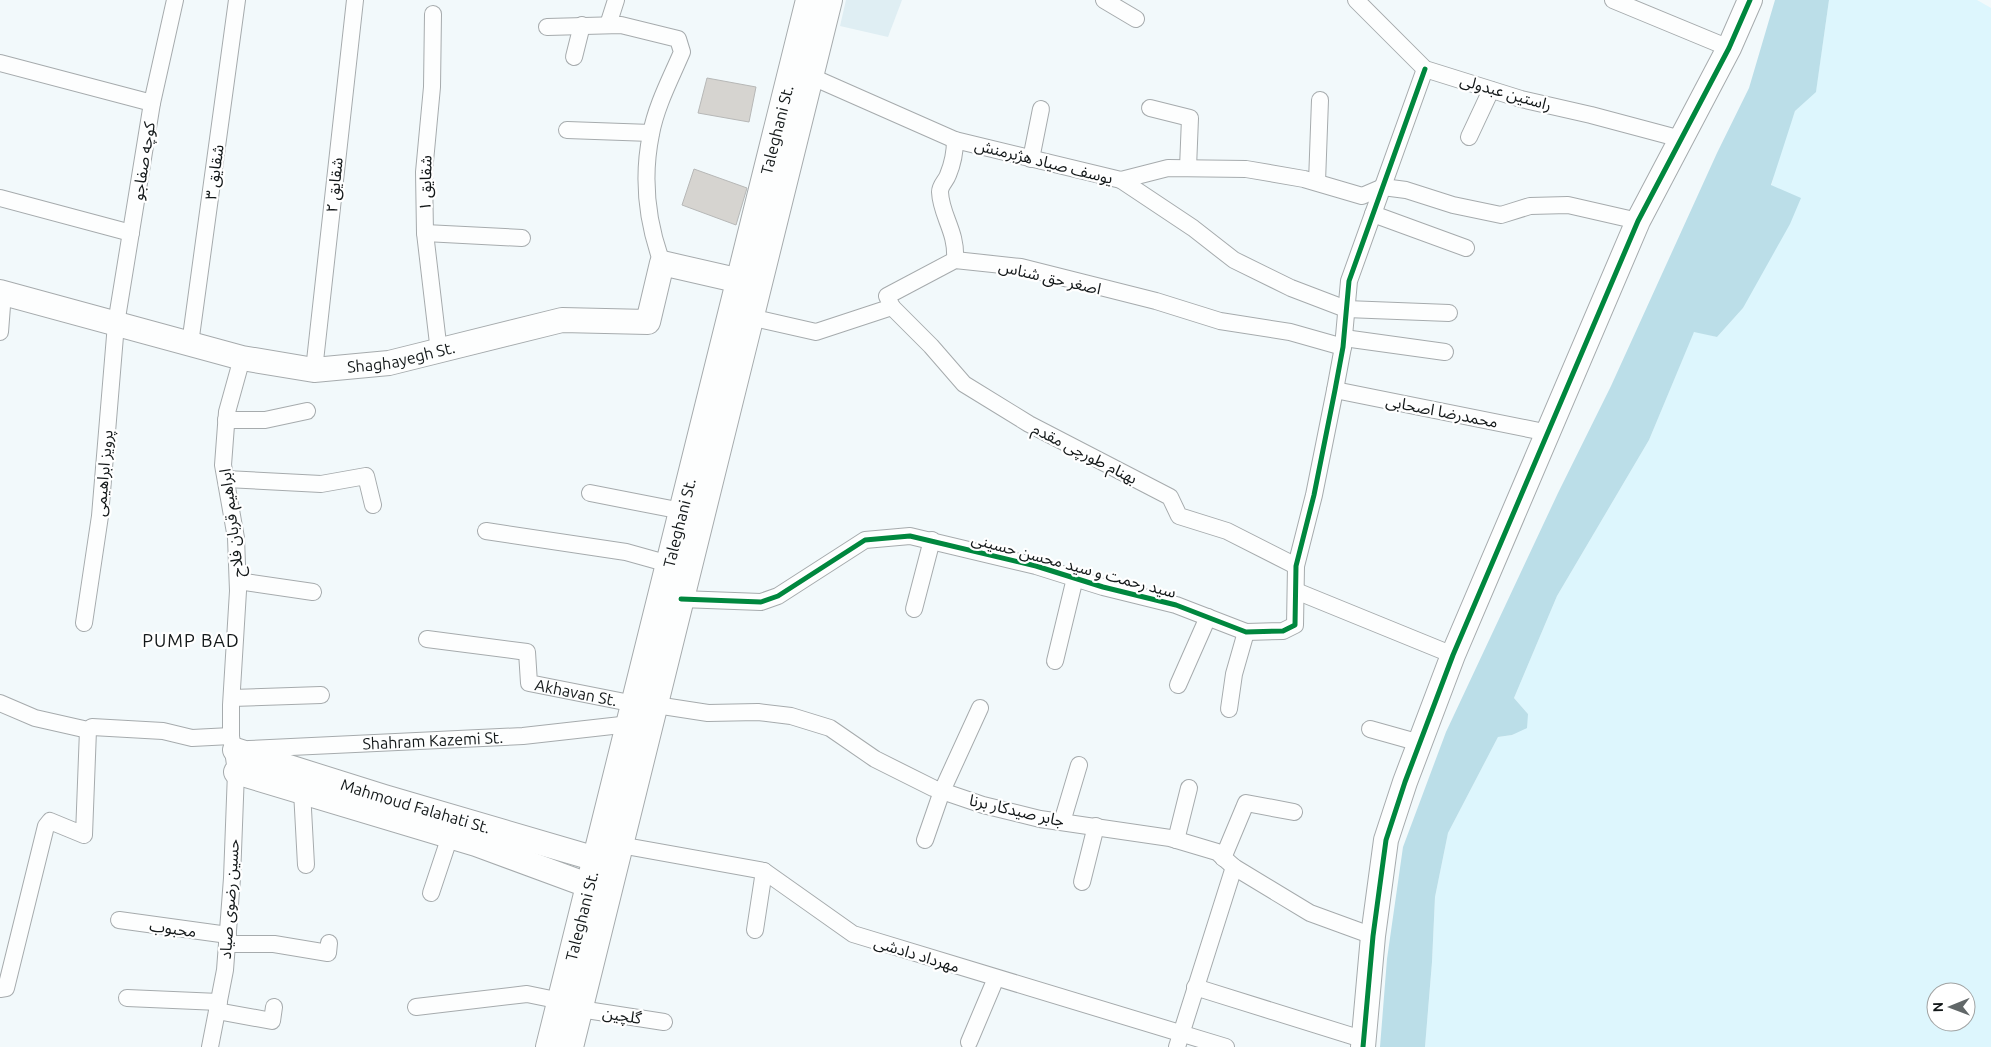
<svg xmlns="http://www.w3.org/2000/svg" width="1991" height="1047" viewBox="0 0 1991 1047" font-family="Ubuntu,'Noto Sans Arabic',sans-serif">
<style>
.built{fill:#dfeef3}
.green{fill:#ddf6fd;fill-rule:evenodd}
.water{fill:#bbdee8}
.building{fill:#d6d4d0;stroke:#b7b8b7}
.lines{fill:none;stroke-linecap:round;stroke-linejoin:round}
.street-casing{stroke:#a6abad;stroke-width:18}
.secondary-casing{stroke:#a6abad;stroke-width:26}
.primary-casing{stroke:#a6abad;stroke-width:28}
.street{stroke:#fdfefe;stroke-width:16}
.secondary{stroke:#fdfefe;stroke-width:24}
.primary{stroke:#fdfefe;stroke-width:26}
.cycleway-casing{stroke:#fff;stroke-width:8}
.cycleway{stroke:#00873e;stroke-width:5}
.labels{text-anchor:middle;stroke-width:4.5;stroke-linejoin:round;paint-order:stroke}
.street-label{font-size:16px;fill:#131819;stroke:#fff}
.neighbourhood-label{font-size:18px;letter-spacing:1px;fill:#131819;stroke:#fff}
</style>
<rect width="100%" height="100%" fill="#f2f9fb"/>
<!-- built -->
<polygon class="built" points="846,0 902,0 888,37 840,26"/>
<!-- green -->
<path class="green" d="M1829 0H1977L1991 8V1047H1425L1432 962 1435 897 1448 833 1498 737 1513 735 1528 714 1514 698 1557 596 1649 440 1694 331 1717 337 1743 308 1777 162 1795 111 1816 91ZM1936 992H1966V1022H1936Z"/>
<!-- water -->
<polygon class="water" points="1775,0 1829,0 1816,92 1795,111 1771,185 1801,198 1790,224 1743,308 1717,337 1694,332 1649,440 1557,596 1514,698 1528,714 1527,728 1512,735 1498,737 1448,833 1435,897 1432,962 1425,1047 1380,1047 1387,959 1403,847 1446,732 1558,493 1611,386 1717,153 1749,88"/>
<!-- building -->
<g class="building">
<polygon points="707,78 756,87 749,122 698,113"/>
<polygon points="694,169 747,188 736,225 682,205"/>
</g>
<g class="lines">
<!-- street casing -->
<g class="street-casing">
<g id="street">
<polyline points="1104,0 1136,19"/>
<polyline points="1356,0 1425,69 1521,99 1591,115 1681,139"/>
<polyline points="1613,0 1729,48"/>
<polyline points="433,14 432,87 424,172 425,233 439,352"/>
<polyline points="608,25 616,0"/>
<path d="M547 27 621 25 678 39 682 52C671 78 656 106 651 134 642 178 647 222 662 263"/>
<polyline points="574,57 582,25"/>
<polyline points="0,63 152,103"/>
<polyline points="810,76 955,140 1121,180 1168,168 1246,169 1304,179 1362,196 1383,187 1406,190 1453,205 1501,215 1530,206 1568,205 1638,221"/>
<polyline points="1150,108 1190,118 1188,168"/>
<polyline points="567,130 651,133"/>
<polyline points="1469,137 1491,90"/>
<polyline points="1031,159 1041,109"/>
<polyline points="1121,180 1193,228 1234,260 1291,288 1346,309 1449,313"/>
<polyline points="1317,182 1320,100"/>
<polyline points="0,198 131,233"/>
<polyline points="1373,214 1466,248"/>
<polyline points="425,233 522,238"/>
<path d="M955 260C957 231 941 216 940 192 940 185 946 181 948 175 953 163 955 152 955 140"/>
<polyline points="892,307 931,346 964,384 1029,424 1170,497 1179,516 1227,531 1296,566"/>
<polyline points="750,317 816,332 892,307 887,296 955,260 1021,267 1156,301 1220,321 1290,332 1343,347"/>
<polyline points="0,332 3,293"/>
<polyline points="1344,338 1445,352"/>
<polyline points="190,344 237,0"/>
<polyline points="314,370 355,0"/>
<polyline points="1335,390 1549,433"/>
<polyline points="226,420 265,420 307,411"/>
<polyline points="226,479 321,484 366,476 373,505"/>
<polyline points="590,493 682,511"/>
<polyline points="486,531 626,552 669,564"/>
<polyline points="238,581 313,592"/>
<polyline points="1296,591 1453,655"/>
<polyline points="681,599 761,602 778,596 865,540 910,536 1036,566 1103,587 1176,605 1246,632 1283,631 1295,625 1296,566 1314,495 1335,390 1343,347 1349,281 1425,69"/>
<polyline points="914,609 932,540"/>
<polyline points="84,623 100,516 116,324 152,103 175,0"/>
<path id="s1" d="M427 639 527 652 529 683 635 704"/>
<polyline points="1055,661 1075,578"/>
<polyline points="1178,685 1208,617"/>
<polyline points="232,698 321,695"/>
<polyline points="0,703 35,718 88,730 92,727 163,731 192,738 231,736"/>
<polyline points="656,705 708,713 758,712 791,716 830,728 875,759 933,788 983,805 1040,819 1170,838 1217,852 1234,867 1310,913 1373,936"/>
<polyline points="1229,709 1234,674 1246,632"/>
<polyline points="1370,729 1420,743"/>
<path id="s2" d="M249 749 523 736 630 724"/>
<polyline points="302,791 306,865"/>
<polyline points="1062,822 1079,765"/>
<polyline points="925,840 942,791 980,708"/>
<polyline points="1176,840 1189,788"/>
<polyline points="620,845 764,871 853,934 1226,1047"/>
<polyline points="1223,858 1246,803 1294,812"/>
<polyline points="1082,882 1096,826"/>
<polyline points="431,893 450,836"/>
<polyline points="119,920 228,935"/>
<polyline points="755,930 764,871"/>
<polyline points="227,944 274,944 328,953 329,943"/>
<polyline points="1195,987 1365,1040"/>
<polyline points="0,989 6,988 46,826 50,821 84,835 88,730"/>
<polyline points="127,998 219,1002"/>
<polyline points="416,1007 527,994 561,1001"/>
<polyline points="580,1009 664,1022"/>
<polyline points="217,1011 272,1021 274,1007"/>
<polyline points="969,1042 996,978"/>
<polyline points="210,1047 225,970 232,878 236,772 231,736 231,705 238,591 236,538 223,465 227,412 242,358"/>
<polyline points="1177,1047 1234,867"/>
</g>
</g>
<!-- secondary casing -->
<g class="secondary-casing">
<g id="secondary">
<path id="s3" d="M0 292 242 358 314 370 389 363 562 320 648 322 662 263 758 285"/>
<path id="s4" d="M235 750 384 797 596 859"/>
<polyline points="236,772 476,844 590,886"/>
<polyline points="1363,1047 1373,936 1386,840 1405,782 1453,655 1638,221 1729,48 1750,0"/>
</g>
</g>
<!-- primary casing -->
<g class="primary-casing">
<g id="primary">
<path id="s5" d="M549 1047 809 0"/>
<polyline points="570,1047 829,0"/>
</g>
</g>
<!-- street -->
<use href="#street" class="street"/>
<!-- secondary -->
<use href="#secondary" class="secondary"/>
<!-- primary -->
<use href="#primary" class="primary"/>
<!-- cycleway casing -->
<g class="cycleway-casing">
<g id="cycleway">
<polyline points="681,599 761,602 778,596 865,540 910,536 1036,566 1103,587 1176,605 1246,632 1283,631 1295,625 1296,566 1314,495 1335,390 1343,347 1349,281 1425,69"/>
<polyline points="1363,1047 1373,936 1386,840 1405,782 1453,655 1638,221 1729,48 1750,0"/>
</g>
</g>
<!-- cycleway -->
<use href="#cycleway" class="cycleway"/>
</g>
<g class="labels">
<!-- street labels -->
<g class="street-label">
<text transform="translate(1506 92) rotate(16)" y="6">راستین عبدولی</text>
<text dy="6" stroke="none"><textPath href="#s5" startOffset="945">Taleghani St.</textPath></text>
<text transform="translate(143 161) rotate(-81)" y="6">کوچه صفاجو</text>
<text transform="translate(1044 161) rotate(14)" y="6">یوسف صیاد هژبرمنش</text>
<text transform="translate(214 172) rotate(-82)" y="6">شقایق ۳</text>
<text transform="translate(425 183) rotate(-89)" y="6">شقایق ۱</text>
<text transform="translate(334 185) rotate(-84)" y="6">شقایق ۲</text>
<text transform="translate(1050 277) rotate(13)" y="6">اصغر حق شناس</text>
<text dy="6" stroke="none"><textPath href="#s3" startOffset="412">Shaghayegh St.</textPath></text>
<text transform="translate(1442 411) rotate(11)" y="6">محمدرضا اصحابی</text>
<text transform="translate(1085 453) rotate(27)" y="6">بهنام طورچی مقدم</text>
<text transform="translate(103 473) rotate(-85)" y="6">پرویز ابراهیمی</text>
<text transform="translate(231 523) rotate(-97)" y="6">ابراهیم قربان فلاح</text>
<text dy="6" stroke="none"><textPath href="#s5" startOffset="540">Taleghani St.</textPath></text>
<text transform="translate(1074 565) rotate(15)" y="6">سید رحمت و سید محسن حسینی</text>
<text dy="6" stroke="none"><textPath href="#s1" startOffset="180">Akhavan St.</textPath></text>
<text dy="6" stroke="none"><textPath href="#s2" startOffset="184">Shahram Kazemi St.</textPath></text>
<text dy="6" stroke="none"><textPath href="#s4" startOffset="189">Mahmoud Falahati St.</textPath></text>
<text transform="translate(1017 810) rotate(13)" y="6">جابر صیدکار برنا</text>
<text transform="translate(229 899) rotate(-86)" y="6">حسین رضوی صیاد</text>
<text dy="6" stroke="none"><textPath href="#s5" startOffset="135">Taleghani St.</textPath></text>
<text transform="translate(173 928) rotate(8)" y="6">محبوب</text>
<text transform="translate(917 954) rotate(17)" y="6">مهرداد دادشی</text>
<text transform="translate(622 1015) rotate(9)" y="6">گلچین</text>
</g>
<!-- neighbourhood labels -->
<g class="neighbourhood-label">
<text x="191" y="647">PUMP BAD</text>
</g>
</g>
<!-- north arrow -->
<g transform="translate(1951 1007) rotate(269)"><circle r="24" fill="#ffffff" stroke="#a1a3a3"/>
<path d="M0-4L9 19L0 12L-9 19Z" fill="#616768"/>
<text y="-8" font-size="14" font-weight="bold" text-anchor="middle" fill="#131819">N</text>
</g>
</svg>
